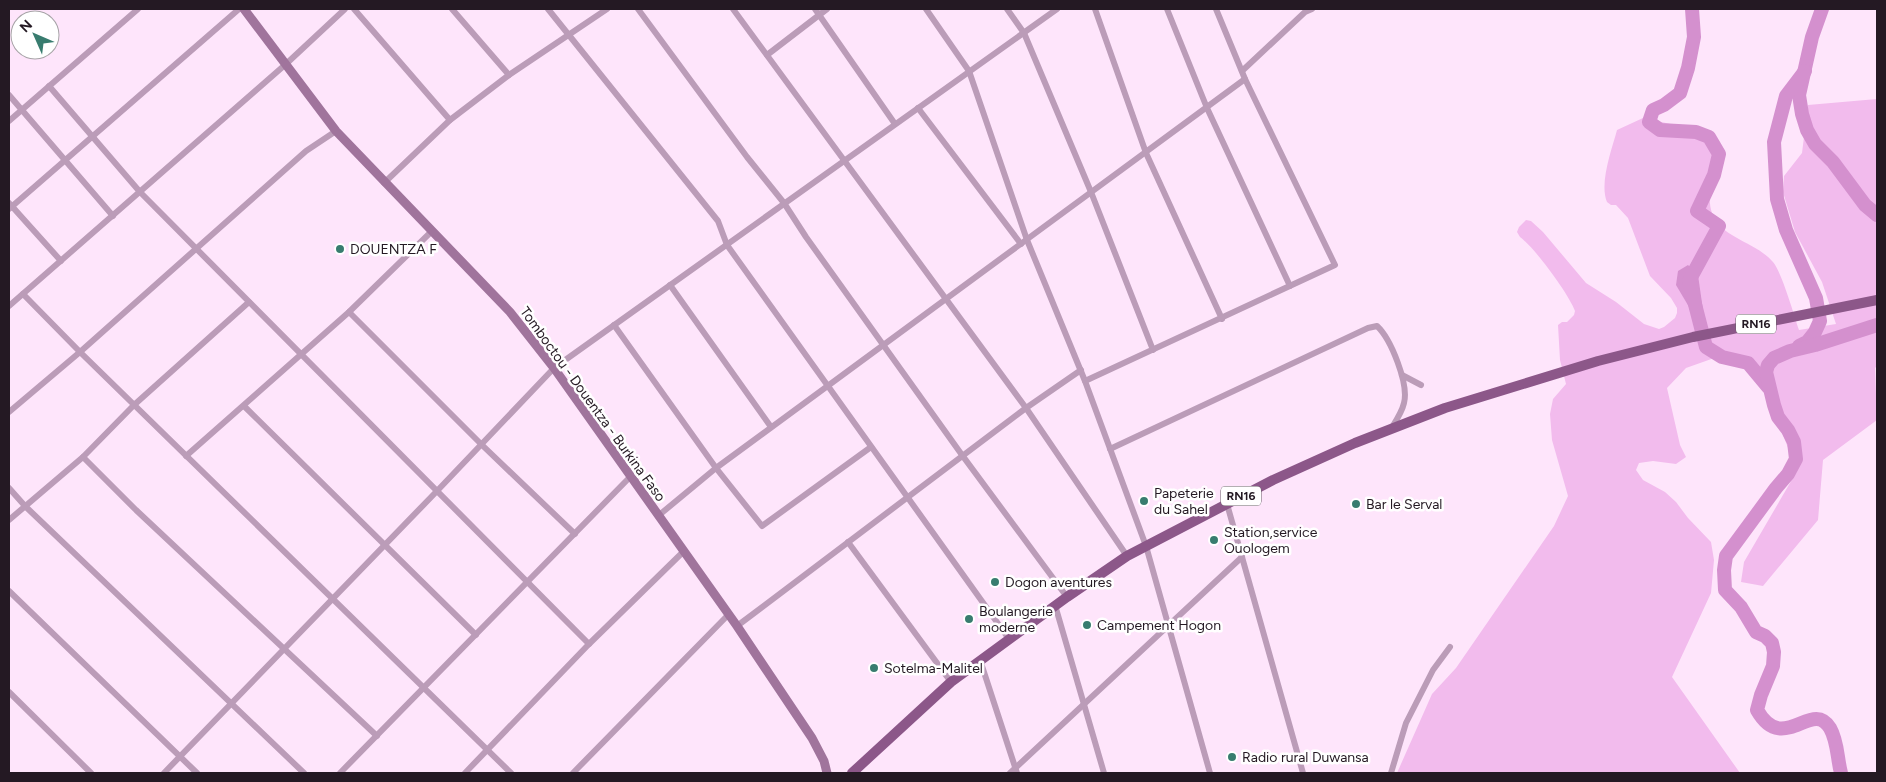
<svg xmlns="http://www.w3.org/2000/svg" width="1886" height="782" viewBox="0 0 1886 782" font-family="Figtree,sans-serif">
<style>
.green{fill:#f2bbed}
.water{fill:#d490ce}
.lines{fill:none;stroke-linecap:round;stroke-linejoin:round}
.river{stroke:#d490ce;stroke-width:14}
.street{stroke:#bb9cb8;stroke-width:6}
.secondary{stroke:#a0749c;stroke-width:9}
.primary{stroke:#8c5789;stroke-width:10}
.poi-dot{fill:#387c6f;stroke:#fff;stroke-width:2}
.labels{text-anchor:middle;stroke-width:5;stroke-linejoin:round;paint-order:stroke}
.shield{fill:#fff;stroke:#665e65;stroke-width:1}
.shield-label{font-size:12px;font-weight:bold;fill:#241923}
.poi-label{font-size:14px;fill:#241923;stroke:#fff;text-anchor:start}
.street-label{font-size:14px;fill:#241923;stroke:#fff}
</style>
<rect width="100%" height="100%" fill="#fee5fb"/>
<!-- green -->
<path class="green" d="M1877 99V366L1875 368 1877 420 1823 460 1818 520 1763 586 1741 582 1744 562 1797 471 1756 365 1717 357 1686 368 1667 388 1680 445 1686 457 1676 464 1653 461 1639 463 1636 470 1643 480 1665 492 1676 502 1688 518 1711 542 1714 560 1711 593 1672 677 1740 773H1397L1432 694 1456 668 1554 526 1568 496 1552 440 1550 414 1553 399 1566 384 1560 360 1558 325 1562 322H1567L1574 315 1575 311C1569 294 1534 247 1520 237L1517 232 1519 227 1526 220 1531 221 1543 232 1586 283 1616 302 1644 324 1659 329 1664 327 1675 318 1677 313V308L1671 298 1650 276 1628 218 1616 205H1611L1607 202C1599 183 1612 149 1617 130L1643 118 1712 133C1713 141 1714 149 1714 156 1714 174 1706 196 1712 213 1722 239 1755 241 1773 262 1782 273 1794 315 1799 330L1836 324 1822 282 1795 232 1783 192 1784 176 1802 153 1808 105Z"/>
<!-- water -->
<polygon class="water" points="1688,265 1698,275 1703,310 1692,312 1676,285 1678,271"/>
<g class="lines">
<!-- river -->
<g class="river">
<polyline points="1692,9 1694,37 1688,68 1680,93 1664,105 1653,110 1649,122 1660,130 1696,132 1709,137 1719,154 1714,175 1697,211 1719,226 1689,281 1706,347 1722,357 1748,363 1768,387"/>
<polyline points="1822,9 1812,37 1799,95 1802,114 1807,130 1815,144 1833,162 1865,205 1877,215"/>
<polyline points="1799,346 1807,342 1815,332 1820,321 1816,298 1786,230 1777,199 1774,142 1786,96 1805,71"/>
<path d="M1841 773C1837 758 1838 742 1830 728 1812 698 1783 756 1757 710L1761 695 1773 666 1774 652 1772 643 1765 636 1756 632 1741 607 1725 590 1724 570 1726 556 1776 488 1788 474 1796 459 1794 442 1788 430 1778 417 1774 405 1766 372 1768 365 1774 358 1790 351 1815 345 1877 325"/>
</g>
<!-- street -->
<g class="street">
<polyline points="354,9 450,120"/>
<polyline points="452,9 509,75"/>
<polyline points="548,9 718,221 727,245 1009,639"/>
<polyline points="638,9 747,157 784,203 806,237 962,455 1067,597"/>
<polyline points="733,9 1026,408 1127,556"/>
<polyline points="815,9 895,124"/>
<polyline points="926,9 969,71 1027,240 1085,381 1146,546 1210,773"/>
<polyline points="1007,9 1024,33 1091,192 1153,350"/>
<polyline points="1095,9 1146,153 1222,319"/>
<polyline points="1167,9 1207,108 1290,286"/>
<polyline points="767,55 827,9"/>
<polyline points="1242,71 1305,12 1312,9"/>
<polyline points="49,86 140,192 589,644"/>
<polyline points="9,95 113,216"/>
<polyline points="918,108 1021,244"/>
<polyline points="9,121 138,9"/>
<polyline points="384,183 450,120 509,75 607,9"/>
<polyline points="9,203 61,261"/>
<polyline points="9,209 239,9"/>
<polyline points="670,285 771,427"/>
<polyline points="23,294 80,352 511,773"/>
<polyline points="9,306 286,64 345,9"/>
<polyline points="349,312 482,445 575,534"/>
<polyline points="614,325 716,468 762,526 871,447"/>
<polyline points="1402,375 1421,385"/>
<polyline points="1085,381 1335,265 1245,79 1216,9"/>
<polyline points="244,406 476,635"/>
<polyline points="9,412 80,352 306,151 336,131"/>
<path d="M1110 449 1368 328 1377 326C1391 339 1409 384 1404 403 1402 412 1396 421 1391 429"/>
<polyline points="186,456 349,312 432,231"/>
<polyline points="83,457 136,510 377,736"/>
<polyline points="9,488 25,506 304,773"/>
<polyline points="1227,504 1303,773"/>
<polyline points="658,516 716,468 1245,79"/>
<polyline points="9,520 83,457 134,405 249,302"/>
<polyline points="848,542 951,682"/>
<polyline points="9,591 197,773"/>
<polyline points="1055,605 1104,773"/>
<polyline points="737,626 1026,408 1081,370"/>
<polyline points="980,660 1017,773"/>
<polyline points="9,692 91,773"/>
<polyline points="164,773 437,491 554,368 1057,9"/>
<polyline points="340,773 630,477"/>
<polyline points="465,773 589,644 684,551"/>
<polyline points="573,773 729,614"/>
<polyline points="1010,773 1242,557"/>
<polyline points="1391,773 1406,723 1433,670 1450,647"/>
</g>
<!-- secondary -->
<polyline class="secondary" points="244,9 336,131 510,312 554,368 737,626 812,738 824,761 827,773"/>
<!-- primary -->
<polyline class="primary" points="852,773 951,682 1067,597 1127,556 1273,480 1355,443 1445,408 1598,361 1693,337 1877,300"/>
</g>
<!-- markers -->
<g class="poi-dot">
<circle cx="340" cy="249" r="5"/>
<circle cx="1144" cy="501" r="5"/>
<circle cx="1356" cy="504" r="5"/>
<circle cx="1214" cy="540" r="5"/>
<circle cx="995" cy="582" r="5"/>
<circle cx="969" cy="619" r="5"/>
<circle cx="1087" cy="625" r="5"/>
<circle cx="874" cy="668" r="5"/>
<circle cx="1232" cy="757" r="5"/>
</g>
<g class="labels">
<!-- shield labels -->
<g class="shield">
<rect x="1736" y="314.5" width="40" height="19" rx="4"/>
<rect x="1221" y="486.5" width="40" height="19" rx="4"/>
</g>
<g class="shield-label">
<text x="1756" y="328">RN16</text>
<text x="1241" y="500">RN16</text>
</g>
<!-- poi labels -->
<g class="poi-label">
<text x="350" y="254">DOUENTZA F</text>
<text x="1154" y="498">Papeterie<tspan x="1154" dy="16">du Sahel</tspan></text>
<text x="1366" y="509">Bar le Serval</text>
<text x="1224" y="537">Station,service<tspan x="1224" dy="16">Ouologem</tspan></text>
<text x="1005" y="587">Dogon aventures</text>
<text x="979" y="616">Boulangerie<tspan x="979" dy="16">moderne</tspan></text>
<text x="1097" y="630">Campement Hogon</text>
<text x="884" y="673">Sotelma-Malitel</text>
<text x="1242" y="762">Radio rural Duwansa</text>
</g>
<!-- street labels -->
<g class="street-label">
<text transform="translate(593 404) rotate(54)" y="5">Tomboctou - Douentza - Burkina Faso</text>
</g>
</g>
<!-- border -->
<rect width="1886" height="782" fill="none" stroke="#241923" stroke-width="20"/>
<!-- north arrow -->
<g transform="translate(35 35) rotate(315)"><circle r="24" fill="#ffffff" stroke="#a7a3a7"/>
<path d="M0-4L9 19L0 12L-9 19Z" fill="#387c6f"/>
<text y="-8" font-size="14" font-weight="bold" text-anchor="middle" fill="#241923">N</text>
</g>
</svg>
